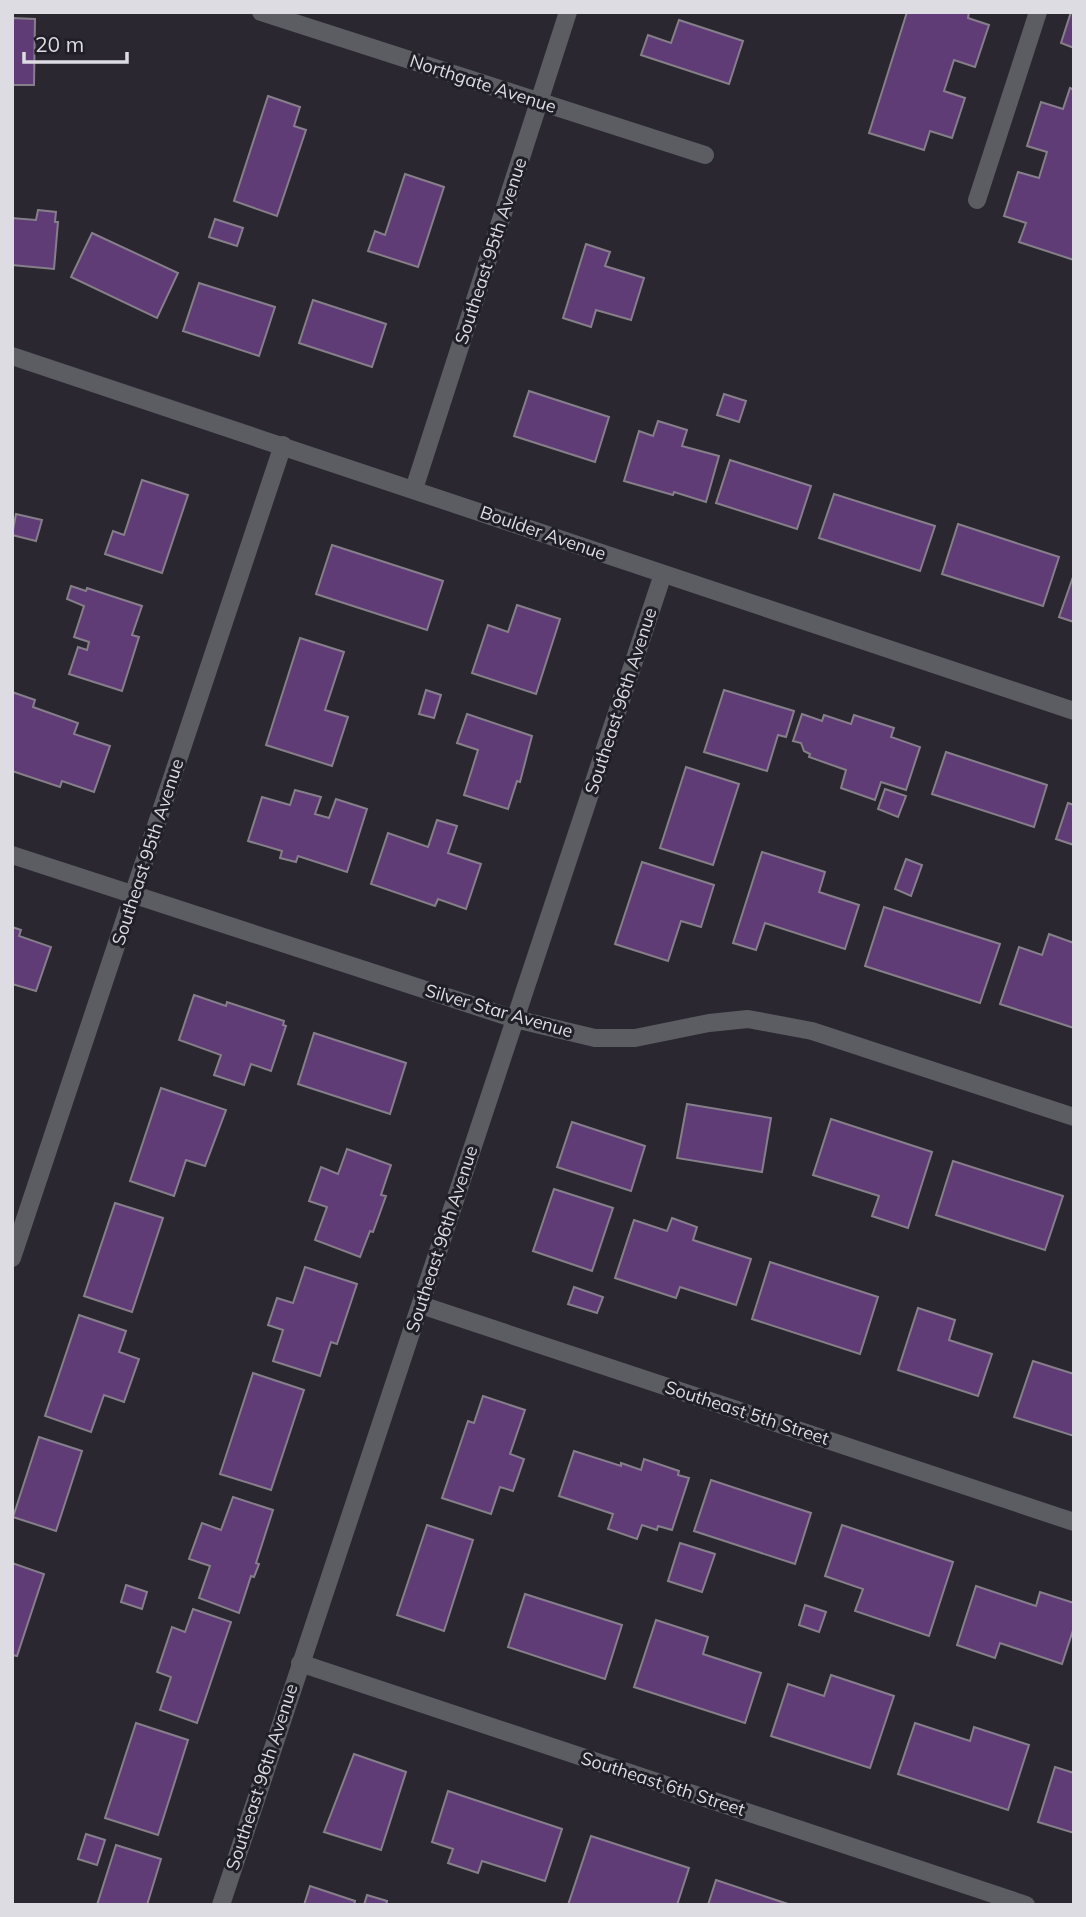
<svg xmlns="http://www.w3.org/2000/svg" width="1086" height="1917" viewBox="0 0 1086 1917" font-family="Mulish,sans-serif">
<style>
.building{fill:#603c77;stroke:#857f89;stroke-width:2}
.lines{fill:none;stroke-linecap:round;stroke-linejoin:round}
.street{stroke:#5b5d62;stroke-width:18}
.labels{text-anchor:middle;stroke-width:6;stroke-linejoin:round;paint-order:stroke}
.street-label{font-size:18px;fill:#dddce2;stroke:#201e26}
</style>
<rect width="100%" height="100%" fill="#2a2730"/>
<!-- building -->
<g class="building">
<polygon points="907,12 969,12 968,18 989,25 975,67 954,60 944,91 965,98 952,138 930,131 924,150 869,133"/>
<polygon points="1071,12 1074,12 1074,48 1061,43"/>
<polygon points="12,18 35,19 34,85 12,85"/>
<polygon points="679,20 743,41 729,84 641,55 648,35 671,43"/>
<polygon points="1070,88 1074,90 1074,260 1019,242 1026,223 1004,216 1018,172 1039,178 1047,152 1027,146 1041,102 1063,109"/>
<polygon points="268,96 300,107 294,126 306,130 277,216 234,201"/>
<polygon points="405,174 444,187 418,267 368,251 375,231 385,235"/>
<polygon points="38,210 56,212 55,222 58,222 54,269 12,265 12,218 36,220"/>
<polygon points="215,219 243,228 237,246 209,237"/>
<polygon points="92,233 178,273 157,318 71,277"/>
<polygon points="586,244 610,252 605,266 644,278 631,320 596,310 591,327 563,318"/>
<polygon points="199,283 275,307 259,356 183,331"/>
<polygon points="313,300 386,324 372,367 299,343"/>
<polygon points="529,391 609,417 595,462 514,436"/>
<polygon points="724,394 746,401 739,422 717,415"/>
<polygon points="658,421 687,430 682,446 719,456 706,502 674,492 673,495 624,481 639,431 653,436"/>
<polygon points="730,460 811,486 797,529 716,503"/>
<polygon points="142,480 188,495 162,573 105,554 113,531 124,535"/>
<polygon points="834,494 935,526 920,571 819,538"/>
<polygon points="16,514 42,520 36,541 12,535"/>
<polygon points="958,524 1059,557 1043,606 942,574"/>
<polygon points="332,545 443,581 427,630 316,594"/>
<polygon points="1074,574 1074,622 1059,617"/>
<polygon points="71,586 86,591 87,588 142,606 132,635 139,637 122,691 69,674 78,647 87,650 89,642 74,637 84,606 67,599"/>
<polygon points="517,605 560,619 536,694 472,673 488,625 508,632"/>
<polygon points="300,638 344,652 325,710 348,717 332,766 266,745"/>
<polygon points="426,690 441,695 434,718 419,714"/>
<polygon points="724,690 794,711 786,737 778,735 767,771 704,752"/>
<polygon points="12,692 35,700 33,707 78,723 74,734 110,746 94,792 62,781 60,787 12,771"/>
<polygon points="467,714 532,736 520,782 517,781 508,809 464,795 478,750 457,743"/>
<polygon points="802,714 822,721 824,715 851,724 854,715 894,728 891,737 920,747 906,790 881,782 875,800 841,788 846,770 809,757 810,754 804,751 801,743 793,741"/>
<polygon points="946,752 1047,785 1034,827 932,794"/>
<polygon points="686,767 739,784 713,865 660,848"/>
<polygon points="885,789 906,796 898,817 878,809"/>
<polygon points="295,790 321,797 315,814 329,818 336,799 367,809 347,872 298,856 296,862 280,858 282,851 248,841 262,797 290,805"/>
<polygon points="1068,803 1074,805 1074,845 1056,839"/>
<polygon points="437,820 457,826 448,853 481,864 466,909 438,899 435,906 371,884 388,833 428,847"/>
<polygon points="762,852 825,872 819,892 859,905 845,949 765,923 756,950 733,943"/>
<polygon points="906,859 922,865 911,896 895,889"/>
<polygon points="642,862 714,885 701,927 681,921 668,961 615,944"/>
<polygon points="884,907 1000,944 980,1003 865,966"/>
<polygon points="12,927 21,930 19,936 51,947 36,991 12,984"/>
<polygon points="1049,934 1074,943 1074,1028 1000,1004 1019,947 1042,955"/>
<polygon points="194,995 226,1006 227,1002 284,1021 283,1025 286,1026 271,1071 251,1064 244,1085 214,1075 221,1055 179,1040"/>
<polygon points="314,1033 406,1063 390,1114 298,1084"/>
<polygon points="161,1088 226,1110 205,1166 186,1160 174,1196 130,1181"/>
<polygon points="687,1104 771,1118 762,1172 677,1158"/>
<polygon points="831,1119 932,1152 908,1228 872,1216 879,1196 813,1175"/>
<polygon points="572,1122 645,1146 631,1191 557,1167"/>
<polygon points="347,1149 391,1165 381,1195 386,1196 373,1232 370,1231 360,1257 315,1240 327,1207 309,1201 321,1167 338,1174"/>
<polygon points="953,1161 1063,1196 1045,1250 936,1215"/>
<polygon points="554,1189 613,1208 592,1271 533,1251"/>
<polygon points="115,1203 163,1218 132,1312 84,1296"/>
<polygon points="672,1218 697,1227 693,1240 751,1259 736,1305 680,1287 676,1298 615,1278 634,1220 667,1231"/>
<polygon points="770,1262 878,1297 860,1354 752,1319"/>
<polygon points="305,1267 357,1284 337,1344 331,1342 320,1376 273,1361 283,1330 268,1325 277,1298 293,1303"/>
<polygon points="574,1287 603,1297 597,1313 568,1304"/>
<polygon points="918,1308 955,1320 949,1340 992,1354 978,1396 898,1370"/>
<polygon points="79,1315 126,1331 119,1352 139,1359 124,1402 104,1395 91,1432 45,1416"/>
<polygon points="1033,1361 1074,1374 1074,1436 1014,1417"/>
<polygon points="253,1373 304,1390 271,1490 220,1474"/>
<polygon points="483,1396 525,1410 510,1454 524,1459 513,1491 500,1487 491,1514 442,1498 468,1421 474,1423"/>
<polygon points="39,1437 82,1451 56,1531 13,1517"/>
<polygon points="574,1451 621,1466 621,1463 641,1470 644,1459 679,1471 678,1475 689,1478 672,1530 658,1526 657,1530 642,1525 637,1539 608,1529 613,1514 559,1496"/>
<polygon points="711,1480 811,1513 795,1564 694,1531"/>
<polygon points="233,1497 273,1510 256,1563 259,1564 254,1577 251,1576 239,1613 199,1598 210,1566 189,1559 202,1523 221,1530"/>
<polygon points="427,1525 473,1540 444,1631 397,1615"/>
<polygon points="842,1525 953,1562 929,1636 855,1611 863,1589 825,1576"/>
<polygon points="680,1543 715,1554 702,1592 668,1581"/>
<polygon points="12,1563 44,1574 17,1656 12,1655"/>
<polygon points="126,1585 147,1592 142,1609 121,1602"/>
<polygon points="976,1586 1036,1606 1040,1592 1074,1603 1074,1627 1062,1664 1000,1643 995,1658 957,1645"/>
<polygon points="525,1594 622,1625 605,1679 508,1647"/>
<polygon points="805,1605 826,1612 819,1632 799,1625"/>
<polygon points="193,1609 231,1622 197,1723 160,1710 171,1677 157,1672 172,1627 185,1632"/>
<polygon points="656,1620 708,1637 703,1654 761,1673 745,1723 634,1687"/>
<polygon points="831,1675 894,1696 870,1768 771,1736 788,1684 824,1696"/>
<polygon points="136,1723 188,1740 158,1835 105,1818"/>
<polygon points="915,1723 970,1741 974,1727 1029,1745 1008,1810 898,1774"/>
<polygon points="354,1754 406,1772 381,1850 324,1832"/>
<polygon points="1055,1767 1074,1773 1074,1833 1038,1822"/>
<polygon points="448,1791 562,1829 545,1881 482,1861 478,1873 448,1863 453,1849 432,1842"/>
<polygon points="86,1834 105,1840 97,1865 78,1859"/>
<polygon points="591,1836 689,1868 677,1905 568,1905"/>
<polygon points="116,1845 161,1859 147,1905 97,1905"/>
<polygon points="716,1880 791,1905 708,1905"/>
<polygon points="310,1886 355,1901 354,1905 304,1905"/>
<polygon points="367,1895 387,1901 386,1905 364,1905"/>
</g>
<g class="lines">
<!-- street -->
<g class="street">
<polyline points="261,12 705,155"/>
<polyline points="977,200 1038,12"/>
<polyline points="12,356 1074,711"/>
<polyline points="414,489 568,12"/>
<polyline points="12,855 515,1019 595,1038 635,1038 709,1023 748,1019 812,1031 1074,1117"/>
<polyline points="12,1258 283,445"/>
<polyline points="421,1305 1074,1522"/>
<polyline points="300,1663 1026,1905"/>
<polyline points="221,1905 663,574"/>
</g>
</g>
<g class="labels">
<!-- street labels -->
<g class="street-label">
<text transform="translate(483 84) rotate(18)" y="6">Northgate Avenue</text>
<text transform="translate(491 251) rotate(-72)" y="6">Southeast 95th Avenue</text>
<text transform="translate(543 533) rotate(19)" y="6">Boulder Avenue</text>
<text transform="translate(621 701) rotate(-72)" y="6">Southeast 96th Avenue</text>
<text transform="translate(148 852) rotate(-72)" y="6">Southeast 95th Avenue</text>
<text transform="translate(499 1011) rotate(16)" y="6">Silver Star Avenue</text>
<text transform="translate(442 1239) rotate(-72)" y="6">Southeast 96th Avenue</text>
<text transform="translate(747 1413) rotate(18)" y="6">Southeast 5th Street</text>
<text transform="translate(262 1777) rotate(-72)" y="6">Southeast 96th Avenue</text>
<text transform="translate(663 1784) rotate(18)" y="6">Southeast 6th Street</text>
</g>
</g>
<!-- border -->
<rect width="1086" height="1917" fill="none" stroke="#dddce2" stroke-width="28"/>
<!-- scale -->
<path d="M24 52v10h103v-10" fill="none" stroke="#dddce2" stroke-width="3.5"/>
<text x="35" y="52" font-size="21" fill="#dddce2" stroke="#201e26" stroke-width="5" paint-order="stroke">20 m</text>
</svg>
